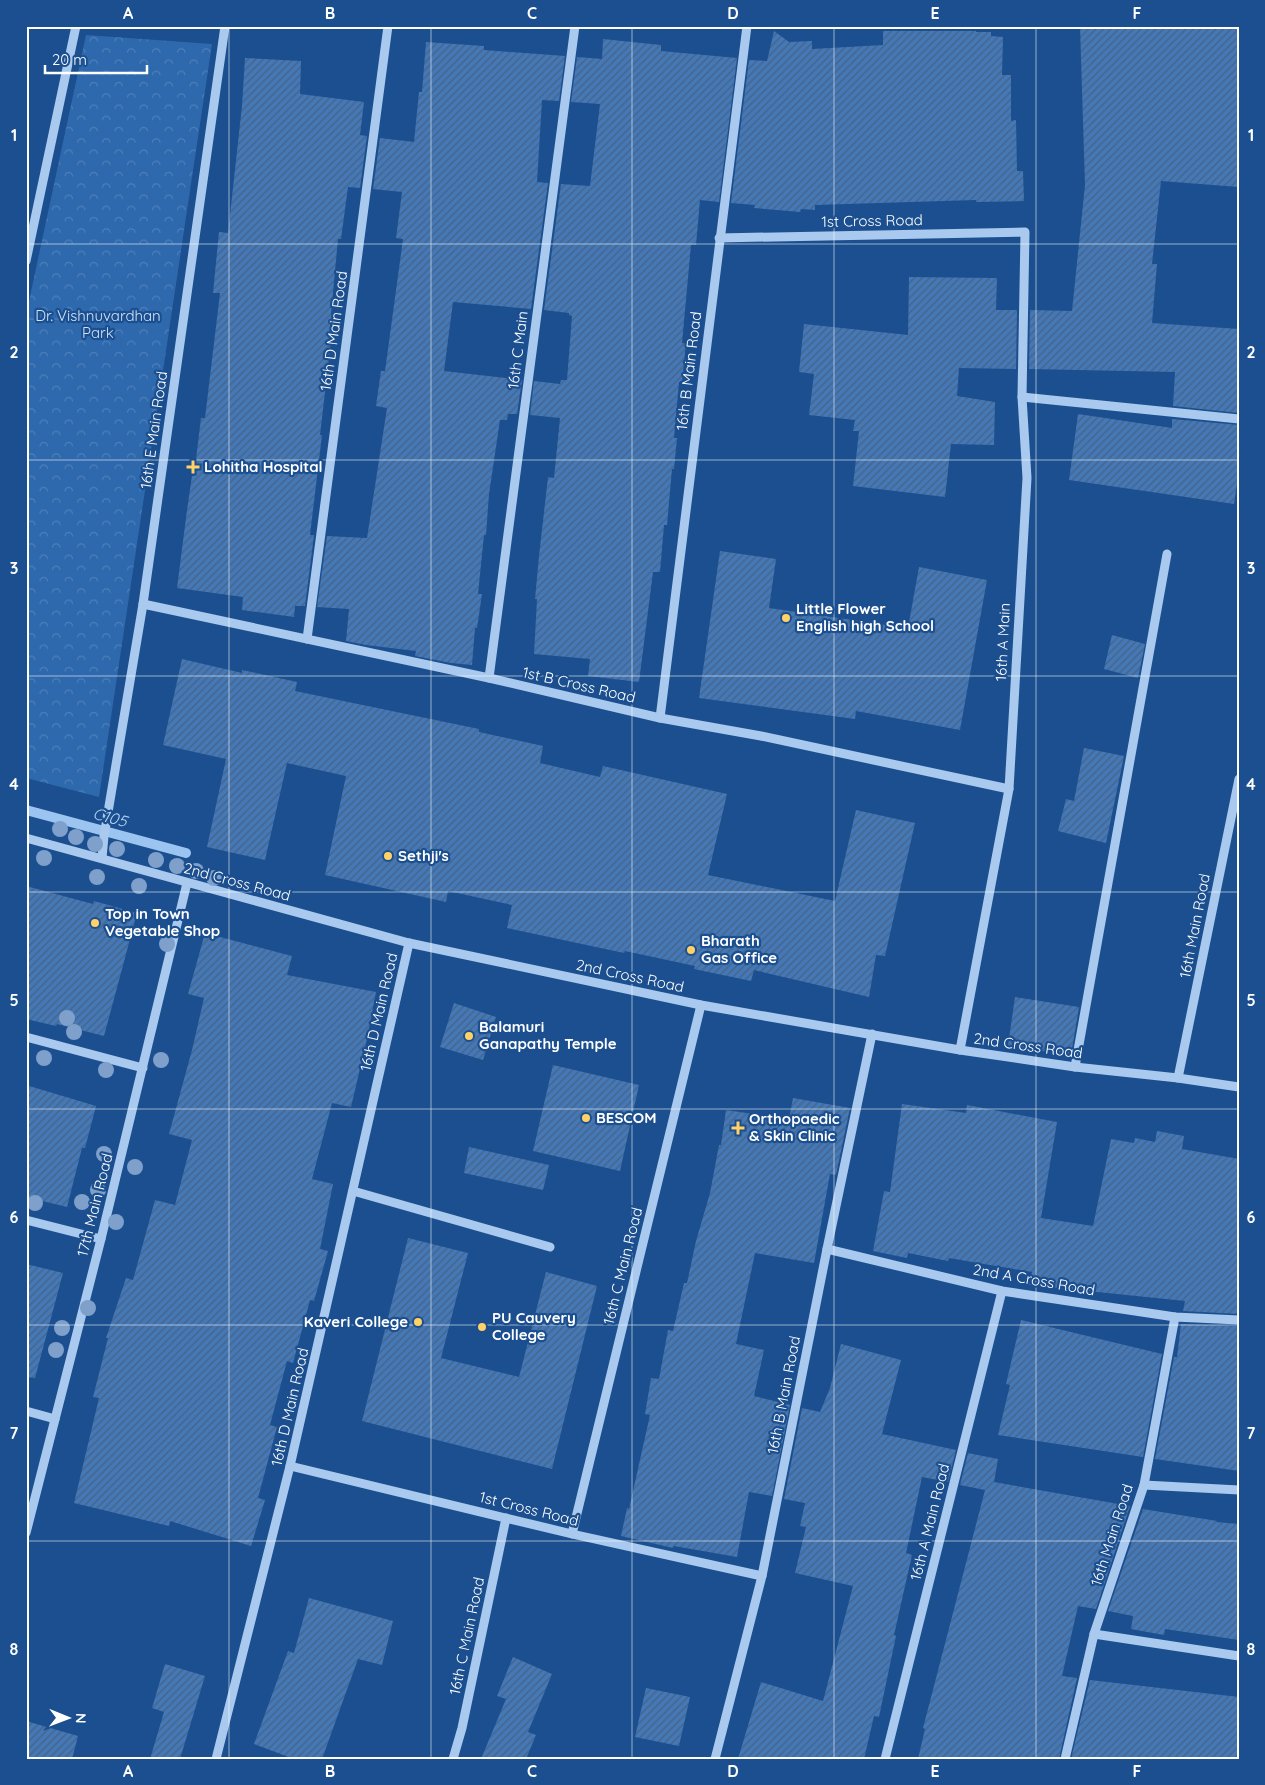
<svg xmlns="http://www.w3.org/2000/svg" width="1265" height="1785" viewBox="0 0 1265 1785" font-family="Quicksand,sans-serif">
<style>
.forest{fill:url(#forest-crowns)}
.lines{fill:none;stroke-linecap:round;stroke-linejoin:round}
.stream{stroke:#9cc4f0;stroke-width:10}
.building{fill:url(#building-hatch)}
.minor{stroke:#a9c9ee;stroke-width:9}
.tree{fill:#7ea0ca}
.grid{fill:none;stroke:#fff;stroke-width:1;stroke-opacity:0.55}
.poi-dot{fill:#ffd166;stroke:#1b4f8f;stroke-width:2}
.labels{text-anchor:middle;stroke-width:4.5;stroke-linejoin:round;paint-order:stroke}
.street-label{font-size:15px;fill:#fff;stroke:#1b4f8f}
.park-label{font-size:15px;fill:#cfe3fa;stroke:#1b4f8f}
.poi-label{font-size:15px;font-weight:bold;fill:#fff;stroke:#1b4f8f;text-anchor:start}
.water-label{font-size:16px;font-style:italic;fill:#b5d3f5;stroke:#1b4f8f}
.neatline{fill:none;stroke:#fff;stroke-width:2}
.grid-label{font-size:16px;text-anchor:middle;font-weight:bold;fill:#fff}
</style>
<defs>
<pattern id="forest-crowns" width="20" height="18" patternUnits="userSpaceOnUse" patternTransform="scale(1.25)"><rect width="20" height="18" fill="#2e69ad"/><path d="M2 6a3 3 0 1 1 6 0M12 15a3 3 0 1 1 6 0" fill="none" stroke="#4d80b9"/></pattern>
<pattern id="building-hatch" width="6" height="6" patternUnits="userSpaceOnUse" patternTransform="scale(1.25)"><rect width="6" height="6" fill="#4478b7"/><path d="M-1 1l2-2M0 6l6-6M5 7l2-2" fill="none" stroke="#486282"/></pattern>
</defs>
<rect width="100%" height="100%" fill="#1b4f8f"/>
<!-- forest -->
<polygon class="forest" points="86,35 212,44 99,797 26,778 26,315"/>
<g class="lines">
<!-- stream -->
<polyline class="stream" points="26,810 186,853"/>
</g>
<!-- building -->
<g class="building">
<polygon points="1080,26 1239,26 1239,187 1161,181 1152,264 1157,264 1152,323 1239,329 1239,413 1173,406 1175,372 1029,369 1030,310 1072,311 1085,185"/>
<polygon points="774,31 789,42 812,41 812,49 883,45 883,31 976,31 976,32 991,32 991,36 1003,37 1002,75 1011,75 1011,121 1016,120 1017,171 1023,171 1024,201 976,202 976,200 815,205 815,210 801,209 800,212 754,208 755,205 731,203 749,60 767,61"/>
<polygon points="603,39 661,45 661,51 737,58 719,202 700,200 696,245 691,245 682,343 686,343 682,382 679,382 674,438 677,438 674,469 672,469 667,525 664,525 660,572 653,572 639,682 588,676 590,659 534,654 537,599 535,599 539,556 548,477 554,478 560,418 530,415 534,381 560,384 561,380 567,380 572,316 569,315 569,313 544,310 561,184 590,186 600,104 571,102 577,57 602,59"/>
<polygon points="426,42 484,46 484,50 565,56 559,101 542,100 537,182 548,183 531,309 453,302 444,371 522,380 517,414 508,414 507,420 500,420 489,494 486,535 484,535 478,594 482,594 477,628 475,628 472,665 451,663 415,656 416,651 366,645 346,641 349,609 317,607 327,536 367,538 387,408 376,406 381,371 385,371 403,239 396,238 402,192 373,189 380,138 414,142 419,92 422,92"/>
<polygon points="245,58 301,61 300,94 364,102 360,135 367,136 360,188 348,187 341,239 338,239 331,314 334,315 320,435 322,435 310,535 314,535 305,606 295,606 294,617 242,610 243,597 177,588 187,510 192,476 194,476 201,418 205,418 220,293 213,293 219,232 228,233 242,106"/>
<polygon points="909,277 997,278 996,310 1017,310 1016,369 959,368 957,396 995,402 994,445 951,444 945,497 853,486 859,431 853,431 855,420 809,415 814,374 799,372 804,324 908,335"/>
<polygon points="1078,414 1172,428 1172,419 1239,425 1239,470 1234,504 1069,480"/>
<polygon points="720,551 776,559 769,608 908,628 919,567 987,580 960,730 856,711 855,719 699,698"/>
<polygon points="1112,635 1145,644 1138,678 1104,669"/>
<polygon points="182,659 242,673 242,670 297,682 295,691 479,729 479,732 543,746 540,763 600,777 603,766 727,794 708,875 835,901 856,810 915,823 885,956 876,955 869,997 754,970 751,981 694,969 695,966 625,951 624,953 507,928 512,905 448,891 446,902 325,875 346,776 287,763 265,860 207,847 226,759 163,745"/>
<polygon points="1084,748 1124,756 1106,843 1058,831 1066,799 1074,801"/>
<polygon points="26,886 93,904 94,901 137,913 104,1036 57,1024 56,1026 26,1019"/>
<polygon points="205,933 292,956 287,975 376,992 367,1039 351,1107 332,1103 312,1179 333,1184 320,1249 328,1251 314,1301 310,1300 293,1363 287,1361 270,1425 277,1427 258,1498 265,1500 251,1546 170,1521 169,1526 74,1503 99,1398 93,1397 108,1338 106,1338 126,1278 133,1280 155,1200 175,1205 192,1140 169,1134 192,1050 204,998 188,994"/>
<polygon points="1015,997 1079,1007 1071,1055 1008,1046"/>
<polygon points="454,1003 496,1017 483,1060 440,1047"/>
<polygon points="553,1065 639,1085 620,1171 533,1151"/>
<polygon points="26,1085 96,1106 85,1148 82,1148 67,1207 26,1197"/>
<polygon points="793,1098 850,1108 836,1175 830,1174 814,1263 755,1253 736,1344 764,1350 754,1396 790,1405 772,1496 749,1492 737,1557 674,1546 673,1548 621,1536 627,1508 629,1509 650,1415 645,1414 651,1378 659,1379 668,1330 673,1331 684,1283 687,1283 696,1241 710,1193 719,1145 721,1145 726,1110 789,1119"/>
<polygon points="902,1104 966,1113 967,1105 1057,1122 1041,1218 1093,1226 1111,1139 1134,1143 1135,1138 1155,1142 1157,1131 1184,1136 1182,1149 1239,1159 1239,1314 1183,1311 1185,1301 1029,1285 1032,1272 949,1258 948,1261 908,1253 907,1258 873,1251 884,1191 890,1192"/>
<polygon points="469,1147 549,1165 543,1190 464,1173"/>
<polygon points="408,1238 468,1253 441,1358 519,1377 546,1272 597,1286 552,1469 362,1421"/>
<polygon points="26,1264 63,1273 35,1378 26,1377"/>
<polygon points="1021,1320 1162,1354 1143,1457 998,1435 1010,1385 1006,1384"/>
<polygon points="1181,1324 1239,1326 1239,1471 1155,1459 1174,1357 1177,1357"/>
<polygon points="841,1344 901,1360 882,1434 956,1450 948,1482 922,1477 906,1553 912,1555 894,1635 896,1636 879,1717 874,1716 864,1759 738,1759 761,1682 823,1701 853,1586 795,1573 806,1527 800,1526 805,1503 784,1499 802,1408 820,1412 830,1388"/>
<polygon points="968,1453 998,1459 994,1482 1130,1506 1096,1609 1078,1606 1062,1676 1077,1678 1059,1759 918,1759 925,1729 923,1728 985,1490 960,1485"/>
<polygon points="1143,1509 1217,1521 1216,1522 1239,1524 1239,1640 1165,1629 1164,1635 1131,1629 1133,1616 1108,1611"/>
<polygon points="309,1598 393,1621 382,1665 358,1659 322,1759 294,1759 254,1744 288,1651 294,1653"/>
<polygon points="513,1657 552,1674 528,1732 536,1735 526,1759 481,1759 506,1699 497,1696"/>
<polygon points="165,1664 205,1676 180,1759 150,1759 164,1712 152,1708"/>
<polygon points="1090,1680 1239,1697 1239,1759 1071,1759"/>
<polygon points="646,1688 690,1697 679,1746 635,1737"/>
<polygon points="26,1721 78,1736 72,1759 26,1759"/>
</g>
<g class="lines">
<!-- minor -->
<g class="minor">
<polyline points="719,238 1025,232 1022,397 1027,478 1009,789 960,1050"/>
<polyline points="26,261 76,26"/>
<polyline points="1022,397 1239,419"/>
<polyline points="143,604 489,678 660,718 761,736 1009,789"/>
<polyline points="307,639 388,26"/>
<polyline points="489,678 575,26"/>
<polyline points="660,718 747,26"/>
<polyline points="26,838 409,943 701,1005 960,1050 1075,1067 1178,1078 1239,1087"/>
<polyline points="102,858 104,836 143,604 225,26"/>
<polyline points="26,1037 143,1068"/>
<polyline points="1075,1067 1167,554"/>
<polyline points="1178,1078 1239,779"/>
<polyline points="353,1191 550,1247"/>
<polyline points="26,1220 101,1239"/>
<polyline points="827,1249 1002,1291 1175,1317 1239,1320"/>
<polyline points="26,1411 55,1419"/>
<polyline points="290,1466 572,1534 762,1576"/>
<polyline points="1144,1485 1239,1490"/>
<polyline points="26,1533 101,1239 187,883"/>
<polyline points="572,1534 701,1005"/>
<polyline points="1094,1634 1239,1656"/>
<polyline points="216,1759 290,1466 409,943"/>
<polyline points="453,1759 462,1728 506,1518"/>
<polyline points="715,1759 762,1576 827,1249 872,1034"/>
<polyline points="885,1759 1002,1291"/>
<polyline points="1065,1759 1094,1634 1144,1485 1175,1317"/>
</g>
</g>
<!-- trees -->
<g class="tree">
<circle cx="60" cy="829" r="8"/>
<circle cx="76" cy="837" r="8"/>
<circle cx="95" cy="844" r="8"/>
<circle cx="117" cy="849" r="8"/>
<circle cx="44" cy="858" r="8"/>
<circle cx="156" cy="860" r="8"/>
<circle cx="177" cy="866" r="8"/>
<circle cx="196" cy="871" r="8"/>
<circle cx="97" cy="877" r="8"/>
<circle cx="214" cy="878" r="8"/>
<circle cx="139" cy="886" r="8"/>
<circle cx="167" cy="944" r="8"/>
<circle cx="67" cy="1018" r="8"/>
<circle cx="74" cy="1032" r="8"/>
<circle cx="44" cy="1058" r="8"/>
<circle cx="161" cy="1060" r="8"/>
<circle cx="106" cy="1070" r="8"/>
<circle cx="104" cy="1154" r="8"/>
<circle cx="135" cy="1167" r="8"/>
<circle cx="98" cy="1190" r="8"/>
<circle cx="82" cy="1202" r="8"/>
<circle cx="35" cy="1203" r="8"/>
<circle cx="116" cy="1222" r="8"/>
<circle cx="88" cy="1308" r="8"/>
<circle cx="62" cy="1328" r="8"/>
<circle cx="56" cy="1350" r="8"/>
</g>
<!-- grid -->
<path class="grid" d="M229 26V1759M431 26V1759M632 26V1759M834 26V1759M1036 26V1759M26 244H1239M26 460H1239M26 676H1239M26 892H1239M26 1109H1239M26 1325H1239M26 1541H1239"/>
<!-- markers -->
<g class="poi-dot">
<path d="M190.5 459.5h5v5h5v5h-5v5h-5v-5h-5v-5h5z"/>
<circle cx="786" cy="618" r="5"/>
<circle cx="388" cy="856" r="5"/>
<circle cx="95" cy="923" r="5"/>
<circle cx="691" cy="950" r="5"/>
<circle cx="469" cy="1036" r="5"/>
<circle cx="586" cy="1118" r="5"/>
<path d="M735.5 1120.5h5v5h5v5h-5v5h-5v-5h-5v-5h5z"/>
<circle cx="418" cy="1322" r="5"/>
<circle cx="482" cy="1327" r="5"/>
</g>
<g class="labels">
<!-- street labels -->
<g class="street-label">
<text transform="translate(872 221) rotate(-1)" y="5">1st Cross Road</text>
<text transform="translate(334 331) rotate(-82)" y="5">16th D Main Road</text>
<text transform="translate(518 350) rotate(-83)" y="5">16th C Main</text>
<text transform="translate(689 371) rotate(-83)" y="5">16th B Main Road</text>
<text transform="translate(154 430) rotate(-82)" y="5">16th E Main Road</text>
<text transform="translate(1003 642) rotate(-87)" y="5">16th A Main</text>
<text transform="translate(579 685) rotate(13)" y="5">1st B Cross Road</text>
<text transform="translate(237 882) rotate(15)" y="5">2nd Cross Road</text>
<text transform="translate(1195 926) rotate(-79)" y="5">16th Main Road</text>
<text transform="translate(630 976) rotate(12)" y="5">2nd Cross Road</text>
<text transform="translate(379 1012) rotate(-77)" y="5">16th D Main Road</text>
<text transform="translate(1028 1046) rotate(8)" y="5">2nd Cross Road</text>
<text transform="translate(95 1205) rotate(-76)" y="5">17th Main Road</text>
<text transform="translate(623 1266) rotate(-76)" y="5">16th C Main Road</text>
<text transform="translate(1034 1280) rotate(10)" y="5">2nd A Cross Road</text>
<text transform="translate(784 1395) rotate(-79)" y="5">16th B Main Road</text>
<text transform="translate(290 1407) rotate(-77)" y="5">16th D Main Road</text>
<text transform="translate(529 1509) rotate(14)" y="5">1st Cross Road</text>
<text transform="translate(930 1522) rotate(-76)" y="5">16th A Main Road</text>
<text transform="translate(1112 1535) rotate(-72)" y="5">16th Main Road</text>
<text transform="translate(467 1636) rotate(-78)" y="5">16th C Main Road</text>
</g>
<!-- park labels -->
<g class="park-label">
<text x="98" y="321">Dr. Vishnuvardhan<tspan x="98" dy="17">Park</tspan></text>
</g>
<!-- poi labels -->
<g class="poi-label">
<text x="204" y="472">Lohitha Hospital</text>
<text x="796" y="614">Little Flower<tspan x="796" dy="17">English high School</tspan></text>
<text x="398" y="861">Sethji's</text>
<text x="105" y="919">Top in Town<tspan x="105" dy="17">Vegetable Shop</tspan></text>
<text x="701" y="946">Bharath<tspan x="701" dy="17">Gas Office</tspan></text>
<text x="479" y="1032">Balamuri<tspan x="479" dy="17">Ganapathy Temple</tspan></text>
<text x="596" y="1123">BESCOM</text>
<text x="749" y="1124">Orthopaedic<tspan x="749" dy="17">&amp; Skin Clinic</tspan></text>
<text x="492" y="1323">PU Cauvery<tspan x="492" dy="17">College</tspan></text>
<text x="408" y="1327" text-anchor="end">Kaveri College</text>
</g>
<!-- water labels -->
<g class="water-label">
<text transform="translate(110 817) rotate(15)" y="6">C105</text>
</g>
</g>
<!-- border -->
<rect width="1265" height="1785" fill="none" stroke="#1b4f8f" stroke-width="55"/>
<!-- north arrow -->
<g transform="translate(68 1718) rotate(91)" stroke="#1b4f8f" stroke-width="4" paint-order="stroke">
<path d="M0-4L9 19L0 12L-9 19Z" fill="#ffffff"/>
<text y="-8" font-size="14" font-weight="bold" text-anchor="middle" fill="#ffffff">N</text>
</g>
<!-- scale -->
<path d="M45 65v8h102v-8" fill="none" stroke="#ffffff" stroke-width="2.5"/>
<text x="52" y="65" font-size="15" fill="#ffffff" stroke="#1b4f8f" stroke-width="4" paint-order="stroke">20 m</text>
<rect x="28" y="28" width="1210" height="1730" class="neatline"/>
<g class="grid-label">
<text x="128" y="19">A</text>
<text x="330" y="19">B</text>
<text x="532" y="19">C</text>
<text x="733" y="19">D</text>
<text x="935" y="19">E</text>
<text x="1137" y="19">F</text>
<text x="14" y="141">1</text>
<text x="1251" y="141">1</text>
<text x="14" y="358">2</text>
<text x="1251" y="358">2</text>
<text x="14" y="574">3</text>
<text x="1251" y="574">3</text>
<text x="14" y="790">4</text>
<text x="1251" y="790">4</text>
<text x="14" y="1006">5</text>
<text x="1251" y="1006">5</text>
<text x="14" y="1223">6</text>
<text x="1251" y="1223">6</text>
<text x="14" y="1439">7</text>
<text x="1251" y="1439">7</text>
<text x="14" y="1655">8</text>
<text x="1251" y="1655">8</text>
<text x="128" y="1777">A</text>
<text x="330" y="1777">B</text>
<text x="532" y="1777">C</text>
<text x="733" y="1777">D</text>
<text x="935" y="1777">E</text>
<text x="1137" y="1777">F</text>
</g>
</svg>
